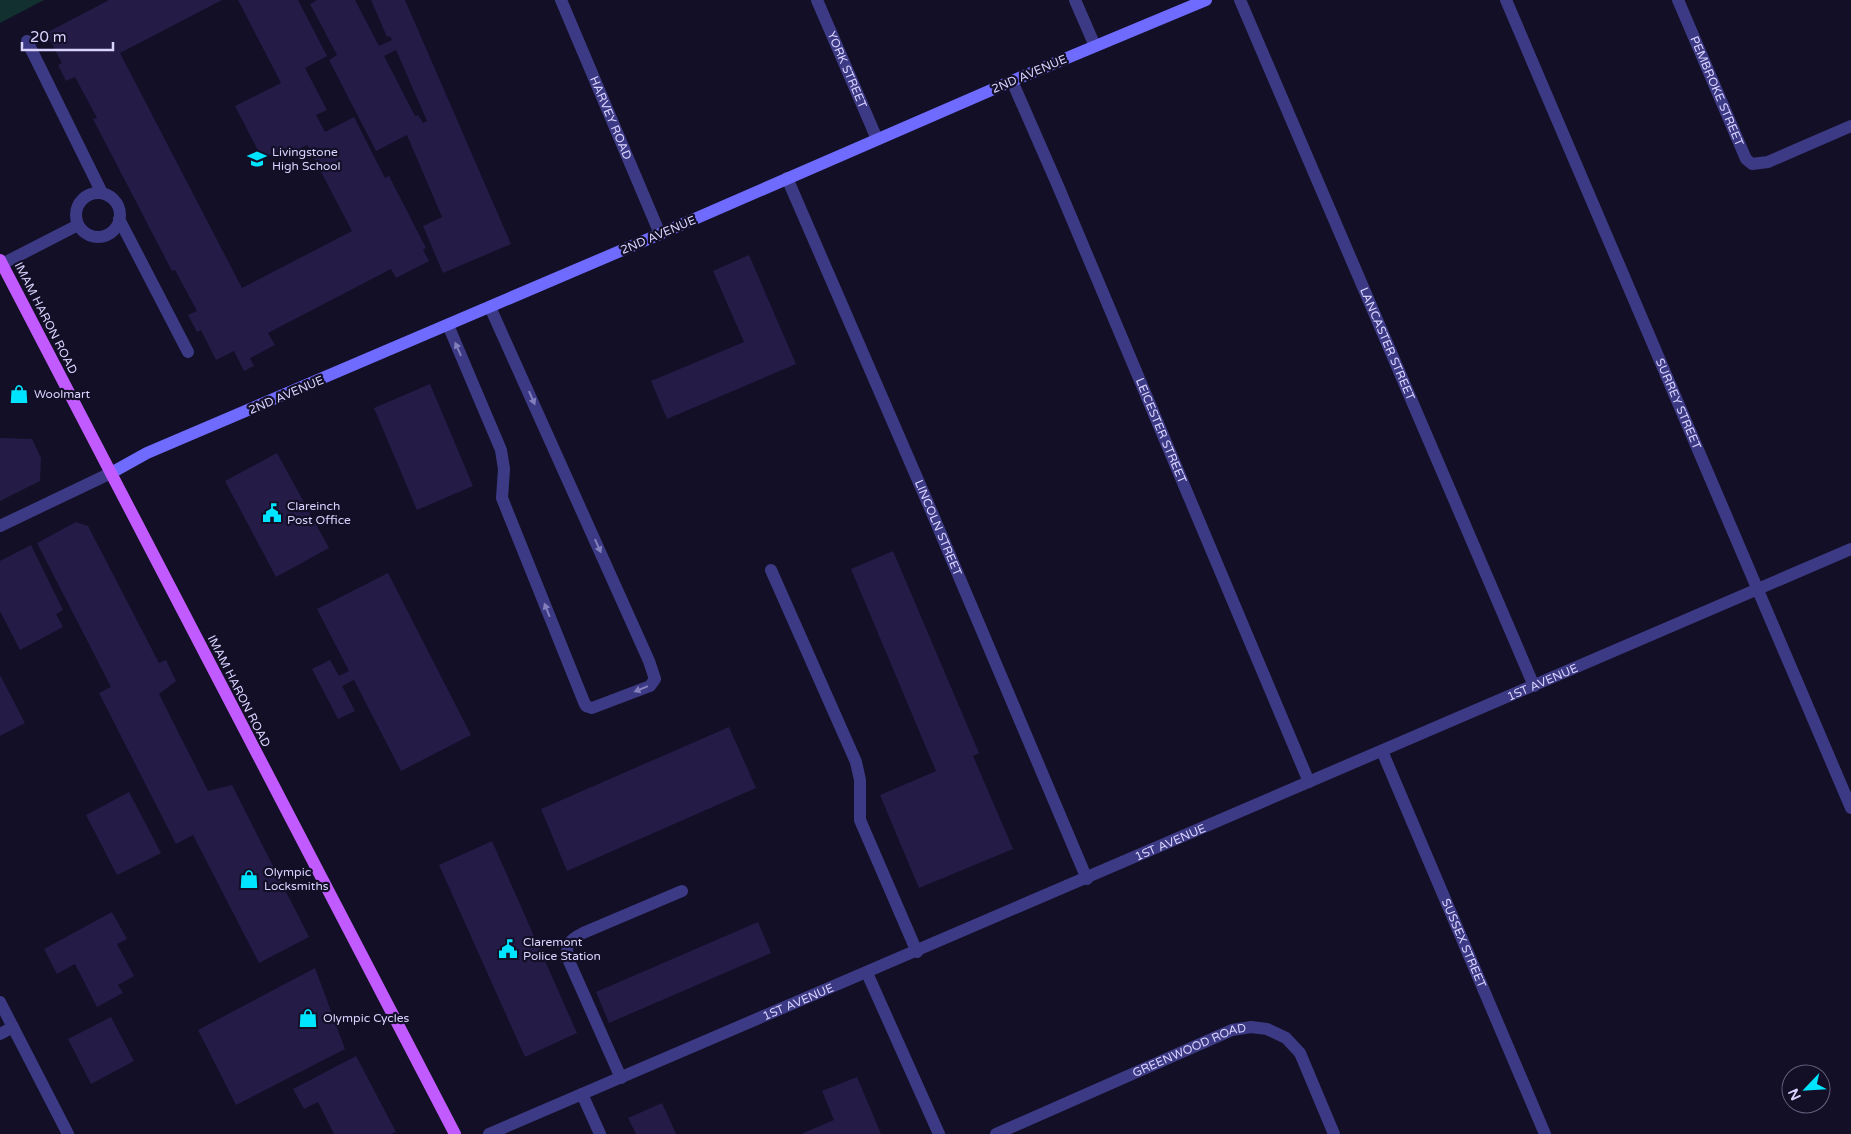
<svg xmlns="http://www.w3.org/2000/svg" width="1851" height="1134" viewBox="0 0 1851 1134" font-family="'Varela Round',sans-serif">
<style>
.green{fill:#12302f}
.building{fill:#241b47;fill-rule:evenodd}
.lines{fill:none;stroke-linecap:round;stroke-linejoin:round}
.lane{stroke:#3d3a85;stroke-width:12}
.street{stroke:#3d3a85;stroke-width:12}
.secondary{stroke:#6f6bff;stroke-width:12}
.primary{stroke:#c25bff;stroke-width:12}
.oneway{fill:#837fbc}
.labels{text-anchor:middle;stroke-width:4.5;stroke-linejoin:round;paint-order:stroke}
.street-label{font-size:12px;fill:#d9d4ff;stroke:#130f26}
.poi-label{font-size:12px;fill:#d9d4ff;stroke:#130f26;text-anchor:start}
</style>
<rect width="100%" height="100%" fill="#130f26"/>
<!-- green -->
<polygon class="green" points="0,0 44,0 0,23"/>
<!-- building -->
<g class="building">
<polygon points="109,0 222,0 120,53 242,288 352,231 307,145 290,153 287,148 263,160 235,106 281,83 238,0 298,0 327,56 305,68 327,110 316,115 325,132 354,117 385,178 389,176 426,248 423,250 429,261 396,278 391,269 268,333 275,345 250,358 254,366 244,371 234,351 216,360 201,330 197,332 188,315 197,311 175,270 172,271 93,119 97,118 75,77 66,81 58,65 62,63 46,33"/>
<path d="M317 0H355L379 46 392 40 390 36 387 37 371 0H405L511 244 443 273 423 226 442 217 407 135 376 151 329 60 337 55 310 4ZM396 50 427 121 423 123 418 115 415 116 384 56Z"/>
<polygon points="749,255 796,364 667,419 651,381 744,342 713,271"/>
<polygon points="430,384 473,486 417,510 374,408"/>
<polygon points="0,438 32,439 41,458 40,481 0,501"/>
<polygon points="277,453 329,548 276,577 225,481"/>
<polygon points="76,522 88,526 159,663 166,660 176,681 159,694 208,791 232,785 309,937 259,963 193,835 176,844 99,693 111,687 37,543"/>
<polygon points="31,545 63,610 56,614 63,627 20,650 0,611 0,561"/>
<polygon points="893,551 979,753 973,756 1013,849 919,888 880,795 936,771 851,569"/>
<polygon points="388,573 471,735 401,771 354,680 342,686 355,711 338,719 312,669 330,660 339,676 349,671 317,609"/>
<polygon points="0,675 25,723 0,736"/>
<polygon points="729,727 756,788 567,871 541,809"/>
<polygon points="129,792 161,853 117,875 86,815"/>
<polygon points="492,841 577,1033 525,1057 439,865"/>
<polygon points="112,912 127,939 117,944 134,976 118,985 123,993 97,1007 75,964 57,974 44,949"/>
<polygon points="758,922 771,953 609,1023 596,992"/>
<polygon points="315,968 345,1049 236,1105 198,1030"/>
<polygon points="111,1017 134,1061 91,1084 68,1039"/>
<polygon points="356,1056 396,1132 391,1134 334,1134 318,1102 304,1109 293,1089"/>
<polygon points="857,1077 881,1134 801,1134 834,1120 822,1091"/>
<polygon points="662,1103 676,1134 636,1134 628,1118"/>
</g>
<g class="lines">
<!-- lane -->
<g class="lane">
<polyline points="27,41 102,193"/>
<circle cx="98" cy="215" r="22"/>
<polyline points="119,219 188,352"/>
<polyline points="2,264 78,225"/>
<polyline points="448,325 501,450 504,469 502,498 510,518 584,702 586,706 592,708 650,686 655,679 649,661 490,307"/>
<polyline points="771,570 856,762 860,780 860,820 917,952"/>
<path d="M621 1078 569 961C564 945 569 940 583 933L682 891"/>
<polyline points="582,1094 600,1134"/>
</g>
<!-- street -->
<g class="street">
<path id="s1" d="M561 0 660 234"/>
<path id="s2" d="M817 0 877 139"/>
<polyline points="1075,0 1095,46"/>
<path id="s3" d="M1240 0 1534 686"/>
<path id="s4" d="M1506 0 1851 808"/>
<path id="s5" d="M1678 0 1746 159 1752 164 1768 162 1851 126"/>
<path id="s6" d="M1012 81 1058 186 1309 782"/>
<path id="s7" d="M787 178 927 501 1087 879"/>
<polyline points="0,526 111,473"/>
<path id="s8" d="M1382 751 1545 1134"/>
<polyline points="867,973 939,1134"/>
<polyline points="0,1002 68,1134"/>
<polyline points="0,1034 13,1027"/>
<path id="s9" d="M489 1134C944 940 1398 745 1851 549"/>
<path id="s10" d="M996 1134 1232 1030 1251 1027 1267 1029 1286 1038 1300 1053 1334 1134"/>
</g>
<!-- secondary -->
<polyline class="secondary" points="111,473 147,453 660,234 1012,81 1206,0"/>
<!-- primary -->
<polyline class="primary" points="0,260 455,1134"/>
</g>
<!-- one-way arrows -->
<defs><path id="oneway-solid" d="M-6-.8H1V-3.2L6.5 0L1 3.2V.8H-6Z" transform="scale(1.25)"/></defs>
<g class="oneway">
<use href="#oneway-solid" transform="translate(458 349) rotate(-114)"/>
<use href="#oneway-solid" transform="translate(532 398) rotate(66)"/>
<use href="#oneway-solid" transform="translate(598 546) rotate(66)"/>
<use href="#oneway-solid" transform="translate(547 610) rotate(-112)"/>
<use href="#oneway-solid" transform="translate(641 689) rotate(158)"/>
</g>
<!-- icons -->
<defs>
<g id="school-bare" transform="scale(1.5)"><path d="M0-5L7-2L0 1L-7-2ZM-4 1L0 2.5L4 1V4Q0 6-4 4Z" fill="#00e5ff" stroke="#130f26" stroke-width="2.5" paint-order="stroke"/></g>
<g id="shop-bare" transform="scale(1.5)"><path d="M-5-2.5h2.3a2.7 3.5 0 0 1 5.4 0H5L5.5 6h-11ZM-1.5-2.5h3a1.5 2.3 0 0 0-3 0Z" fill="#00e5ff" stroke="#130f26" stroke-width="2.5" paint-order="stroke"/></g>
<g id="civic-bare" transform="scale(1.5)"><path d="M-.6-6.5H3V-4.5H.6V-3L4-1V1h2V6H-6V1h2V-1L-.6-3ZM-1.2 2.5V6h2.4V2.5Z" fill="#00e5ff" stroke="#130f26" stroke-width="2.5" paint-order="stroke"/></g>
</defs>
<g fill-rule="evenodd">
<use href="#school-bare" x="257" y="159"/>
<use href="#shop-bare" x="19" y="394"/>
<use href="#civic-bare" x="272" y="513"/>
<use href="#shop-bare" x="249" y="879"/>
<use href="#civic-bare" x="508" y="949"/>
<use href="#shop-bare" x="308" y="1018"/>
</g>
<g class="labels">
<!-- street labels -->
<g class="street-label">
<text dy="4" stroke="none"><textPath href="#s2" startOffset="76">YORK STREET</textPath></text>
<text transform="translate(1029 74) rotate(-23)" y="4">2ND AVENUE</text>
<text dy="4" stroke="none"><textPath href="#s5" startOffset="99">PEMBROKE STREET</textPath></text>
<text dy="4" stroke="none"><textPath href="#s1" startOffset="128">HARVEY ROAD</textPath></text>
<text transform="translate(658 235) rotate(-23)" y="4">2ND AVENUE</text>
<text transform="translate(46 318) rotate(63)" y="4">IMAM HARON ROAD</text>
<text dy="4" stroke="none"><textPath href="#s3" startOffset="374">LANCASTER STREET</textPath></text>
<text transform="translate(286 395) rotate(-23)" y="4">2ND AVENUE</text>
<text dy="4" stroke="none"><textPath href="#s4" startOffset="439">SURREY STREET</textPath></text>
<text dy="4" stroke="none"><textPath href="#s6" startOffset="380">LEICESTER STREET</textPath></text>
<text dy="4" stroke="none"><textPath href="#s7" startOffset="381">LINCOLN STREET</textPath></text>
<text dy="4" stroke="none"><textPath href="#s9" startOffset="1146">1ST AVENUE</textPath></text>
<text transform="translate(239 691) rotate(63)" y="4">IMAM HARON ROAD</text>
<text dy="4" stroke="none"><textPath href="#s9" startOffset="741">1ST AVENUE</textPath></text>
<text dy="4" stroke="none"><textPath href="#s8" startOffset="209">SUSSEX STREET</textPath></text>
<text dy="4" stroke="none"><textPath href="#s9" startOffset="336">1ST AVENUE</textPath></text>
<text dy="4" stroke="none"><textPath href="#s10" startOffset="211">GREENWOOD ROAD</textPath></text>
</g>
<!-- poi labels -->
<g class="poi-label">
<text x="272" y="156">Livingstone<tspan x="272" dy="14">High School</tspan></text>
<text x="34" y="398">Woolmart</text>
<text x="287" y="510">Clareinch<tspan x="287" dy="14">Post Office</tspan></text>
<text x="264" y="876">Olympic<tspan x="264" dy="14">Locksmiths</tspan></text>
<text x="523" y="946">Claremont<tspan x="523" dy="14">Police Station</tspan></text>
<text x="323" y="1022">Olympic Cycles</text>
</g>
</g>
<!-- north arrow -->
<g transform="translate(1806 1089) rotate(245)"><circle r="24" fill="#130f26" stroke="#625e7d"/>
<path d="M0-4L9 19L0 12L-9 19Z" fill="#00e5ff"/>
<text y="-8" font-size="14" font-weight="bold" text-anchor="middle" fill="#d9d4ff">N</text>
</g>
<!-- scale -->
<path d="M22 42v8h91v-8" fill="none" stroke="#d9d4ff" stroke-width="2.5"/>
<text x="30" y="42" font-size="15" fill="#d9d4ff" stroke="#130f26" stroke-width="4" paint-order="stroke">20 m</text>
</svg>
